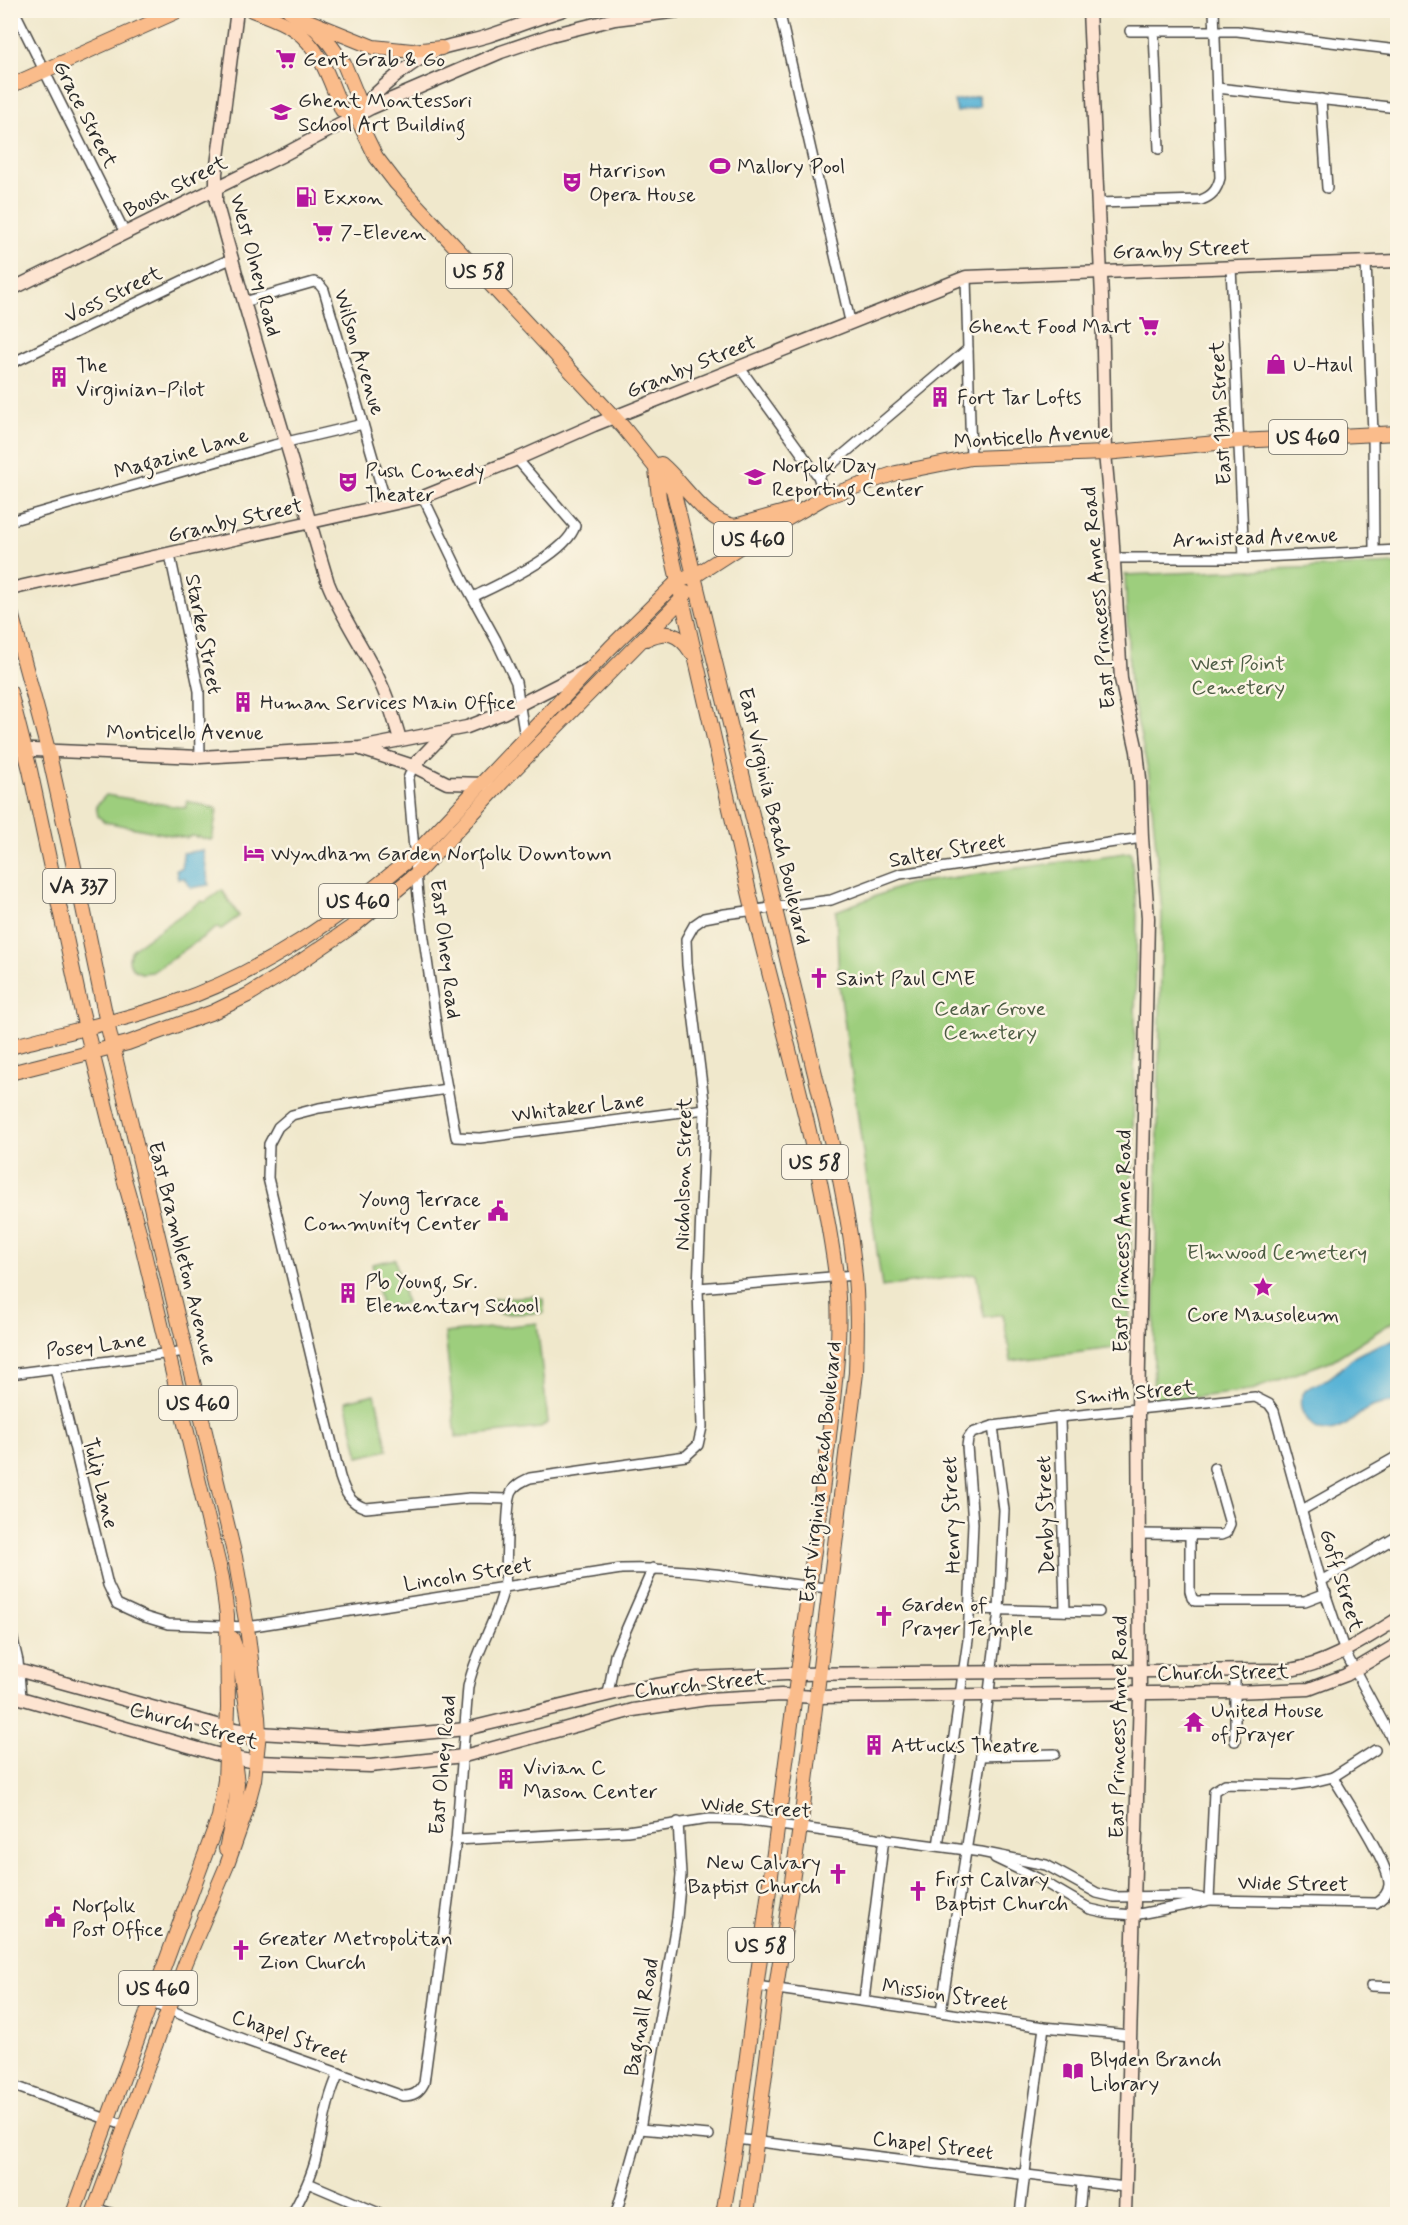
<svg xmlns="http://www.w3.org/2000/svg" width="1408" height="2225" viewBox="0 0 1408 2225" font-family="Mynerve,sans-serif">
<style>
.green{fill:#9dce7d;stroke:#647c54;stroke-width:1.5}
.water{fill:#59b3d6;stroke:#426f80;stroke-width:1.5}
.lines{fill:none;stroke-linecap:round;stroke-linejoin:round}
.street-casing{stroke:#494743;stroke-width:12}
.secondary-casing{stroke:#494743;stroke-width:15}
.primary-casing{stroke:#494743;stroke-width:16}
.street{stroke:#fff;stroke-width:9}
.secondary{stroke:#fde4d1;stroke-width:12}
.primary{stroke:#fabc8b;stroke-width:14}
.labels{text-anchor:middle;stroke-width:5;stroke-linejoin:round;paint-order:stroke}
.shield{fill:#fcf5e5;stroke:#6a6863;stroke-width:1.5}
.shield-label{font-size:20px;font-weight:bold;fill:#2b2b2b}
.poi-label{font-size:21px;fill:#2b2b2b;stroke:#fcf5e5;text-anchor:start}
.street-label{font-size:21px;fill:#2b2b2b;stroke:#fcf5e5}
.park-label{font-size:21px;fill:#4d5c44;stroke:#fcf5e5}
</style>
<rect width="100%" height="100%" fill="#fcf5e5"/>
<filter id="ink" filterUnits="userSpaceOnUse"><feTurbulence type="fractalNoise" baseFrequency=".0167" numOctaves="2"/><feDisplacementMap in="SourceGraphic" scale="12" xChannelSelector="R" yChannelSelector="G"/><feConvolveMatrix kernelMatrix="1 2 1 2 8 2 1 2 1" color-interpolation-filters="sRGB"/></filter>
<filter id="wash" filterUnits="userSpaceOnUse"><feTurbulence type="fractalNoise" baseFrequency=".008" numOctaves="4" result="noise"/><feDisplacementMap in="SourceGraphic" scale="24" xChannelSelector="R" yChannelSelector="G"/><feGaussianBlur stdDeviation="1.35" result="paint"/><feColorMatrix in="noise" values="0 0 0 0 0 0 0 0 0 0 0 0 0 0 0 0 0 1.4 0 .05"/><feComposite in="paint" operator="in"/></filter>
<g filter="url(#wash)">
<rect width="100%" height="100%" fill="#f0e8cc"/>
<!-- green -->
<g class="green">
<polygon points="1398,564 1397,1319 1333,1360 1249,1391 1153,1402 1162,911 1149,775 1130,687 1125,575"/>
<polygon points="106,795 186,808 187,801 217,809 212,840 192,836 186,838 105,822 98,816 96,806"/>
<polygon points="1131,852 1137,914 1129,1346 1011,1361 1003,1314 984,1317 976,1274 882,1287 839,983 836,911 908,884"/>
<path d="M222 890 239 916 220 930 218 927 152 972 141 973 133 969C127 961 128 954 135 947L201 901 205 902Z"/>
<polygon points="395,1259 406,1303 382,1309 372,1264"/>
<polygon points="534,1296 543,1299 544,1313 502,1314 484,1309 493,1299"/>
<polygon points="537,1323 548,1422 541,1428 456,1437 445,1333"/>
<polygon points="375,1394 388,1450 359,1457 346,1401"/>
</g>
<!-- water -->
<g class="water">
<polygon points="978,96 980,107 957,112 954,101"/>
<polygon points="203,850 209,885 191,888 184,878 178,879 176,869 182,868 183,853"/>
<path d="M1397 1338V1402C1387 1403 1376 1404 1366 1410 1352 1418 1345 1431 1327 1431 1318 1431 1312 1426 1308 1420 1303 1414 1299 1402 1303 1394 1307 1386 1319 1384 1326 1380 1336 1374 1343 1366 1351 1359 1365 1349 1382 1345 1397 1338Z"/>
</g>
</g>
<g filter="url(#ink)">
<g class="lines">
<!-- street casing -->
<g class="street-casing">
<g id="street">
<polyline points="14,10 125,233"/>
<polyline points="779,10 850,321"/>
<polyline points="1130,31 1237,31 1398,50"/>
<polyline points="1154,32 1159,149"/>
<polyline points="1217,88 1398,108"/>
<polyline points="1321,99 1327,188"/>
<path d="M1097 203 1201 200C1212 196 1217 190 1220 178L1214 10"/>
<polyline points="1366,262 1373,433 1374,550"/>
<polyline points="1231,267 1244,558"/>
<polyline points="966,277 971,458"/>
<polyline points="244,302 314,282 319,284 324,290 387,506"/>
<polyline points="10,364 186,279 233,258"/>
<polyline points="740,368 818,476 825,497"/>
<polyline points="818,476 968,349"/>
<polyline points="423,497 463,580 496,640 516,682 525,738"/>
<polyline points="10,521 274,445 363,424"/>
<polyline points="170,555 199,691 200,757"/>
<polyline points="1113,558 1244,558 1398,550"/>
<path d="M473 597C499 584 567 554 575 526L517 459"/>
<polyline points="413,766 408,779 418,896 438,1038 456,1137 480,1138 705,1109"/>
<path d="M447 1089 319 1108 292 1115 278 1127 269 1144 268 1178 340 1477C345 1492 349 1503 366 1508L470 1498 509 1499"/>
<polyline points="698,1288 855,1275"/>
<path d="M55 1368 108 1585 117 1604 145 1617 168 1624 247 1627 621 1569C690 1566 759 1582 828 1588"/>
<polyline points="10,1374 186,1351"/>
<polyline points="1060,1417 1065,1611"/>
<polyline points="1302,1510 1398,1456"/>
<polyline points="1139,1534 1221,1535 1226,1533 1230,1524 1214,1468"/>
<polyline points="1190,1535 1190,1591 1192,1598 1196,1601 1305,1601 1326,1593"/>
<polyline points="1321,1581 1398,1536"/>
<polyline points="970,1609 1099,1612"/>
<polyline points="10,1627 18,1661 21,1697"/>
<polyline points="1235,1671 1235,1741"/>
<polyline points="608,1694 615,1655 653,1568"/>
<polyline points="981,1756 1055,1754"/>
<path d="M456 1840 627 1831 709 1819 742 1820 981 1852 1046 1865 1097 1893 1114 1897 1190 1896 1209 1900 1376 1903C1383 1898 1388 1894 1389 1885 1390 1864 1345 1798 1333 1777"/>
<polyline points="938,1846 968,1640 973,1523 967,1446 968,1439 972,1433 993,1426 1060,1417 1255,1397 1269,1404 1274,1411 1321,1581 1345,1652 1398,1750"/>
<polyline points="995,1858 1037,1878 1090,1909 1108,1913 1134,1915 1206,1901"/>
<polyline points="1209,1900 1214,1791 1225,1784 1292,1785 1313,1782 1333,1777 1375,1750"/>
<polyline points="756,1986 1044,2027 1130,2035"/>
<polyline points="1371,1986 1398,1987"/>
<polyline points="864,2000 884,1838"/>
<path d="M152 2003 245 2040 403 2096C413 2096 419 2093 424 2083L456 1840 468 1687C476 1648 502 1614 506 1574 507 1556 506 1502 512 1491 516 1484 523 1481 530 1478L686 1456 698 1445 702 1427 698 1288 705 1109 687 965 686 939 694 925 704 918 725 914 831 900 900 874 1142 838"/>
<polyline points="941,2011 981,1756 999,1611 1004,1510 993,1426"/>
<polyline points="20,2088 126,2126"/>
<polyline points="640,2129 709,2135"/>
<polyline points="736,2139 1125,2187"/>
<polyline points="308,2183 381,2214"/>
<polyline points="95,2208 113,2214"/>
<path d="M292 2214C302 2196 311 2178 316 2158 323 2129 326 2101 339 2073"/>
<polyline points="616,2214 640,2129 677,1918 681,1875 678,1822"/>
<polyline points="1020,2214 1031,2123 1044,2027"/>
<polyline points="1079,2214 1082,2182"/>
</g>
</g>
<!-- secondary casing -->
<g class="secondary-casing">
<g id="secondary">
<path d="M237 10 216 173V202L244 302 328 583C342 618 364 648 380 682 389 700 394 720 400 739"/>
<polyline points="1089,10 1102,298 1105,453 1112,529 1121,679 1137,751 1140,779 1142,838 1148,918 1138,1410 1140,1694 1125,2214"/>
<path d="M358 113C375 91 416 57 442 48 457 43 473 41 488 36 513 28 537 18 563 10"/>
<polyline points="10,290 283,155 371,108 501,52 551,35 615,19 687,10"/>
<polyline points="10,589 423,497 517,459 594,425 966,277 1398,261"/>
<polyline points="10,749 200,757 360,748 467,727 503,713 591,668"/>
<polyline points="361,749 413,766 447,783 487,784"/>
<polyline points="413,766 446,732"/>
<path d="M10 1668 228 1728 259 1733 359 1739 466 1729 628 1690 698 1678 786 1674 1290 1670C1331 1663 1363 1640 1398 1619"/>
<polyline points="10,1695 227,1757 257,1762 370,1766 464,1756 633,1710 707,1699 781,1695 815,1697 1234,1692 1309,1689 1346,1675 1398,1644"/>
</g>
</g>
<!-- primary casing -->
<g class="primary-casing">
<g id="primary">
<path d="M252 10C267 16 283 21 295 30 321 48 330 82 342 110L356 116"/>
<polyline points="289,10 316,29 329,43 344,64 358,98 356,116"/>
<polyline points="301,18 373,47 412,51 441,48"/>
<polyline points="10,86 180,10"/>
<path d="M356 116 376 157 396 183 623 427 673 489 838 1169C844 1201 851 1233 854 1266 858 1302 857 1338 856 1373L802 1814 776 1988 747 2214"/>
<path d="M661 464C685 484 704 521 735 526L792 510"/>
<path d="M656 469 659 498C689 631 719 764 750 896 780 1022 819 1147 836 1275 843 1331 834 1389 828 1445L736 2139 723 2214"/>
<polyline points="10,609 48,750 82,903 107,1023 235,1557 247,1627 258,1717 259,1733 254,1780 245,1814 227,1865 186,1962 93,2214"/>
<path d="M646 639C666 629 679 633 691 652"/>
<polyline points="10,692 30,770 81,1008 121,1168 138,1228 222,1578 227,1615 228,1708 225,1780 219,1817 73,2214"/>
<path d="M10 1047C65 1032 120 1022 173 1003 264 972 343 916 415 854L611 647 678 581 696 575 747 542 825 497 896 473 971 458 1105 453 1239 441 1398 433"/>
<polyline points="10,1073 128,1043 213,1012 248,995 281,975 356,924 417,873 503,781 682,599 686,593"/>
<polyline points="232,1638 239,1657 252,1740"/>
<polyline points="226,1849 236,1803 237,1783 233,1753"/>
</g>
</g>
<!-- street -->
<use href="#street" class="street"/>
<!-- secondary -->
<use href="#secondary" class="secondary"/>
<!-- primary -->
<use href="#primary" class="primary"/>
</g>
</g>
<!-- icons -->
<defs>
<g id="supermarket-bare" transform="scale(1.62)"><path d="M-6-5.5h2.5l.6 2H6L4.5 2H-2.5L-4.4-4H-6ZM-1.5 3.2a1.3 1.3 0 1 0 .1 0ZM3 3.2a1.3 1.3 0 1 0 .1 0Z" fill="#b5179e" stroke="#fcf5e5" stroke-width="2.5" paint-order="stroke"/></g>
<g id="school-bare" transform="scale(1.62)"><path d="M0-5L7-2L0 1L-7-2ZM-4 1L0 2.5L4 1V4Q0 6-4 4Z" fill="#b5179e" stroke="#fcf5e5" stroke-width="2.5" paint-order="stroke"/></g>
<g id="stadium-bare" transform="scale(1.62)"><path d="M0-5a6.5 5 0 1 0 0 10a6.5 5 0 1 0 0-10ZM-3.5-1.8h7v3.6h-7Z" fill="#b5179e" stroke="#fcf5e5" stroke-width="2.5" paint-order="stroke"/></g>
<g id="theatre-bare" transform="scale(1.62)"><path d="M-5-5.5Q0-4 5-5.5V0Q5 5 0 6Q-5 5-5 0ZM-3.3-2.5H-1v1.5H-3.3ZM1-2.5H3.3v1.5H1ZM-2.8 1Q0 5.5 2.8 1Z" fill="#b5179e" stroke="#fcf5e5" stroke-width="2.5" paint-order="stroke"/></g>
<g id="fuel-bare" transform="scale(1.62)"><path d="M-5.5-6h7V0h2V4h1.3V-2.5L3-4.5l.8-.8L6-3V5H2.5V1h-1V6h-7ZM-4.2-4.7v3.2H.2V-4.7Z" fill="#b5179e" stroke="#fcf5e5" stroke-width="2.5" paint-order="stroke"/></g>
<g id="shop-bare" transform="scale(1.62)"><path d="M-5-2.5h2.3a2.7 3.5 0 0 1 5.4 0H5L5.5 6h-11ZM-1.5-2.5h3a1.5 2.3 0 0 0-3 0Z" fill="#b5179e" stroke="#fcf5e5" stroke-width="2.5" paint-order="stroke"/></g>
<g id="building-bare" transform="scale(1.62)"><path d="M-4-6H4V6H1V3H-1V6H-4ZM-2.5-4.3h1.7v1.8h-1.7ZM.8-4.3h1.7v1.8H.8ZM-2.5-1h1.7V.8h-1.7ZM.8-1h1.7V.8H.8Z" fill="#b5179e" stroke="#fcf5e5" stroke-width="2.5" paint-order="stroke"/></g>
<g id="hotel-bare" transform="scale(1.62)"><path d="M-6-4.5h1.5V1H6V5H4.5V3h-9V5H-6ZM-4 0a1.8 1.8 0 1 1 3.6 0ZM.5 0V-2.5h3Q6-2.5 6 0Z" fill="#b5179e" stroke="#fcf5e5" stroke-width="2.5" paint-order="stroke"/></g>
<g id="church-bare" transform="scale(1.62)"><path d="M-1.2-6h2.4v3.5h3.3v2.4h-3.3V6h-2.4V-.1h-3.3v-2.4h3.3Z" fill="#b5179e" stroke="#fcf5e5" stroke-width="2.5" paint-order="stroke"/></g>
<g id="civic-bare" transform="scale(1.62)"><path d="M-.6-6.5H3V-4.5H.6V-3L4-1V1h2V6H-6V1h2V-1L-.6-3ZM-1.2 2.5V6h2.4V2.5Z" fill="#b5179e" stroke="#fcf5e5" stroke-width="2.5" paint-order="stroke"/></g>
<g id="sight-bare" transform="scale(1.62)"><path d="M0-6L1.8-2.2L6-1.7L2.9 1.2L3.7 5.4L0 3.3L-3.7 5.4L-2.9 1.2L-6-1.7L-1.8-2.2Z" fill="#b5179e" stroke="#fcf5e5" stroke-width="2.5" paint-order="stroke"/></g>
<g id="temple-bare" transform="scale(1.62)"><path d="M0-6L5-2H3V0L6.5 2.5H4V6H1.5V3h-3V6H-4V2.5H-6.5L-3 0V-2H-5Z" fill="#b5179e" stroke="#fcf5e5" stroke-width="2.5" paint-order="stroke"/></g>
<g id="library-bare" transform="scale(1.62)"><path d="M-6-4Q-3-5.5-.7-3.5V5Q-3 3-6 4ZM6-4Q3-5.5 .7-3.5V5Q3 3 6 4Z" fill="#b5179e" stroke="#fcf5e5" stroke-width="2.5" paint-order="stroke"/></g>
</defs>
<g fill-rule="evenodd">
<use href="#supermarket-bare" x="286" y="59"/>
<use href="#school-bare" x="281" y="112"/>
<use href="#stadium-bare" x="720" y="166"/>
<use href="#theatre-bare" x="572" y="182"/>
<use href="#fuel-bare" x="306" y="197"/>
<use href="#supermarket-bare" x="323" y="232"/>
<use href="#supermarket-bare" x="1149" y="326"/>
<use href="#shop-bare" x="1276" y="364"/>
<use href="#building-bare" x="59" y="377"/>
<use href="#building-bare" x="940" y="397"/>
<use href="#school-bare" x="755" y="477"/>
<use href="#theatre-bare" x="348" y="482"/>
<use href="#building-bare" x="243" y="702"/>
<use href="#hotel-bare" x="254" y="853"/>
<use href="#church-bare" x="819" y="978"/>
<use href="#civic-bare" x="498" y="1211"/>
<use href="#sight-bare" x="1263" y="1287"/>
<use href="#building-bare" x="348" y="1293"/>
<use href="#church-bare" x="884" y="1616"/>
<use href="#temple-bare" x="1194" y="1722"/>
<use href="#building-bare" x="874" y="1745"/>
<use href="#building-bare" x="506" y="1779"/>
<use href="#church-bare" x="838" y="1874"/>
<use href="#church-bare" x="918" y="1891"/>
<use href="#civic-bare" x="55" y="1917"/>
<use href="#church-bare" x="241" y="1950"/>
<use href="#library-bare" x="1073" y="2071"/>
</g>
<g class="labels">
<!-- shield labels -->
<g class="shield">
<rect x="446" y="254" width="66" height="34" rx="4.5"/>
<rect x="1269" y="420" width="78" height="34" rx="4.5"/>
<rect x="714" y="522" width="78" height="34" rx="4.5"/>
<rect x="43" y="869" width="72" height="34" rx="4.5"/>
<rect x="319" y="884" width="78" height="34" rx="4.5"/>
<rect x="782" y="1145" width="66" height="34" rx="4.5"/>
<rect x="159" y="1386" width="78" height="34" rx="4.5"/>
<rect x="728" y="1928" width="66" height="34" rx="4.5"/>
<rect x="119" y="1971" width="78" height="34" rx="4.5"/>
</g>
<g class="shield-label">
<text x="479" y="278">US 58</text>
<text x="1308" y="444">US 460</text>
<text x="753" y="546">US 460</text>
<text x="79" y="893">VA 337</text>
<text x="358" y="908">US 460</text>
<text x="815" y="1169">US 58</text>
<text x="198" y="1410">US 460</text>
<text x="761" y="1952">US 58</text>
<text x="158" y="1995">US 460</text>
</g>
<!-- poi labels -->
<g class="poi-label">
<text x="303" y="66">Gent Grab &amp; Go</text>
<text x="298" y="107">Ghent Montessori<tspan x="298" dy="24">School Art Building</tspan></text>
<text x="737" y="173">Mallory Pool</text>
<text x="589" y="177">Harrison<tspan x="589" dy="24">Opera House</tspan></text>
<text x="323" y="204">Exxon</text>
<text x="340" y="239">7-Eleven</text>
<text x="1132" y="333" text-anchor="end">Ghent Food Mart</text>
<text x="1293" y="371">U-Haul</text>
<text x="76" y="372">The<tspan x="76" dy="24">Virginian-Pilot</tspan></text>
<text x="957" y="404">Fort Tar Lofts</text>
<text x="772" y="472">Norfolk Day<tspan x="772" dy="24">Reporting Center</tspan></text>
<text x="365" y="477">Push Comedy<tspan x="365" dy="24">Theater</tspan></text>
<text x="260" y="709">Human Services Main Office</text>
<text x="271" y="860">Wyndham Garden Norfolk Downtown</text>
<text x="836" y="985">Saint Paul CME</text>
<text x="481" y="1206" text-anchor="end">Young Terrace<tspan x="481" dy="24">Community Center</tspan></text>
<text x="365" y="1288">Pb Young, Sr.<tspan x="365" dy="24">Elementary School</tspan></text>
<text x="1263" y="1321" text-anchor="middle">Core Mausoleum</text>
<text x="901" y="1611">Garden of<tspan x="901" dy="24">Prayer Temple</tspan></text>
<text x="1211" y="1717">United House<tspan x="1211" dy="24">of Prayer</tspan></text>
<text x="891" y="1752">Attucks Theatre</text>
<text x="523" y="1774">Vivian C<tspan x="523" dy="24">Mason Center</tspan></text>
<text x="821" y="1869" text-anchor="end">New Calvary<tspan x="821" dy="24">Baptist Church</tspan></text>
<text x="935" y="1886">First Calvary<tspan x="935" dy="24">Baptist Church</tspan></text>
<text x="72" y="1912">Norfolk<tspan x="72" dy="24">Post Office</tspan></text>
<text x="258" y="1945">Greater Metropolitan<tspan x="258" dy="24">Zion Church</tspan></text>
<text x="1090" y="2066">Blyden Branch<tspan x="1090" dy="24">Library</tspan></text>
</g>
<!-- street labels -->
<g class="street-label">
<text transform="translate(86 114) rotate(63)" y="7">Grace Street</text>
<text transform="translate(175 186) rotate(-27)" y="7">Boush Street</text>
<text transform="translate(1181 249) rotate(-2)" y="7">Granby Street</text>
<text transform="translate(256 265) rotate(75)" y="7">West Olney Road</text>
<text transform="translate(113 294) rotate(-26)" y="7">Voss Street</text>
<text transform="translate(360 352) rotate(73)" y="7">Wilson Avenue</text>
<text transform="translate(691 366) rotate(-22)" y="7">Granby Street</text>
<text transform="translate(1220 413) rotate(-93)" y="7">East 13th Street</text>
<text transform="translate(1032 436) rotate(-4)" y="7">Monticello Avenue</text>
<text transform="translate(181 453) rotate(-16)" y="7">Magazine Lane</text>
<text transform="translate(235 520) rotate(-13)" y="7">Granby Street</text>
<text transform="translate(1255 537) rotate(-2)" y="7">Armistead Avenue</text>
<text transform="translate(1098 598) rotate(-95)" y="7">East Princess Anne Road</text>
<text transform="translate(204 634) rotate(79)" y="7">Starke Street</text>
<text x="185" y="739">Monticello Avenue</text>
<text transform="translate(775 816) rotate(77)" y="7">East Virginia Beach Boulevard</text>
<text transform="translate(947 850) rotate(-10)" y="7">Salter Street</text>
<text transform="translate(446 949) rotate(83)" y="7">East Olney Road</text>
<text transform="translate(578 1107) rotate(-7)" y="7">Whitaker Lane</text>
<text transform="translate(683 1174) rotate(-89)" y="7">Nicholson Street</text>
<text transform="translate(1122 1241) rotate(-89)" y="7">East Princess Anne Road</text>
<text transform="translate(183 1253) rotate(76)" y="7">East Brambleton Avenue</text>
<text transform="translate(96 1345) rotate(-7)" y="7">Posey Lane</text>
<text transform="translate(1135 1392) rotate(-5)" y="7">Smith Street</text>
<text transform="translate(820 1472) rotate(-84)" y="7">East Virginia Beach Boulevard</text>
<text transform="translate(101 1483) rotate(76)" y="7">Tulip Lane</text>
<text transform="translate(951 1515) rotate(-92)" y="7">Henry Street</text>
<text transform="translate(1045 1515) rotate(-92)" y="7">Denby Street</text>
<text transform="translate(468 1574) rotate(-9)" y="7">Lincoln Street</text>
<text transform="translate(1342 1580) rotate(73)" y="7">Goff Street</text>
<text transform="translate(1223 1672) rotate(-1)" y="7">Church Street</text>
<text transform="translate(700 1684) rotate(-6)" y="7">Church Street</text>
<text transform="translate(194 1725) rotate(15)" y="7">Church Street</text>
<text transform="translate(1118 1727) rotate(-89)" y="7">East Princess Anne Road</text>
<text transform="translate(442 1765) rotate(-85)" y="7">East Olney Road</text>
<text transform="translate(756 1807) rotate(4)" y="7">Wide Street</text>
<text transform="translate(1293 1883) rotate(1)" y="7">Wide Street</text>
<text transform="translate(945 1994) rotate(8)" y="7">Mission Street</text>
<text transform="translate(641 2017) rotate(-80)" y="7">Bagnall Road</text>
<text transform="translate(290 2036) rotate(20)" y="7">Chapel Street</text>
<text transform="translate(933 2145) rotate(7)" y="7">Chapel Street</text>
</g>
<!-- park labels -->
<g class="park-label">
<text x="1238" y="670">West Point<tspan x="1238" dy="24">Cemetery</tspan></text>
<text x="990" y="1015">Cedar Grove<tspan x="990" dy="24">Cemetery</tspan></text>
<text x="1277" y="1259">Elmwood Cemetery</text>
</g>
</g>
<!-- margin -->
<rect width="1408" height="2225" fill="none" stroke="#fcf5e5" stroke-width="36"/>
</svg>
